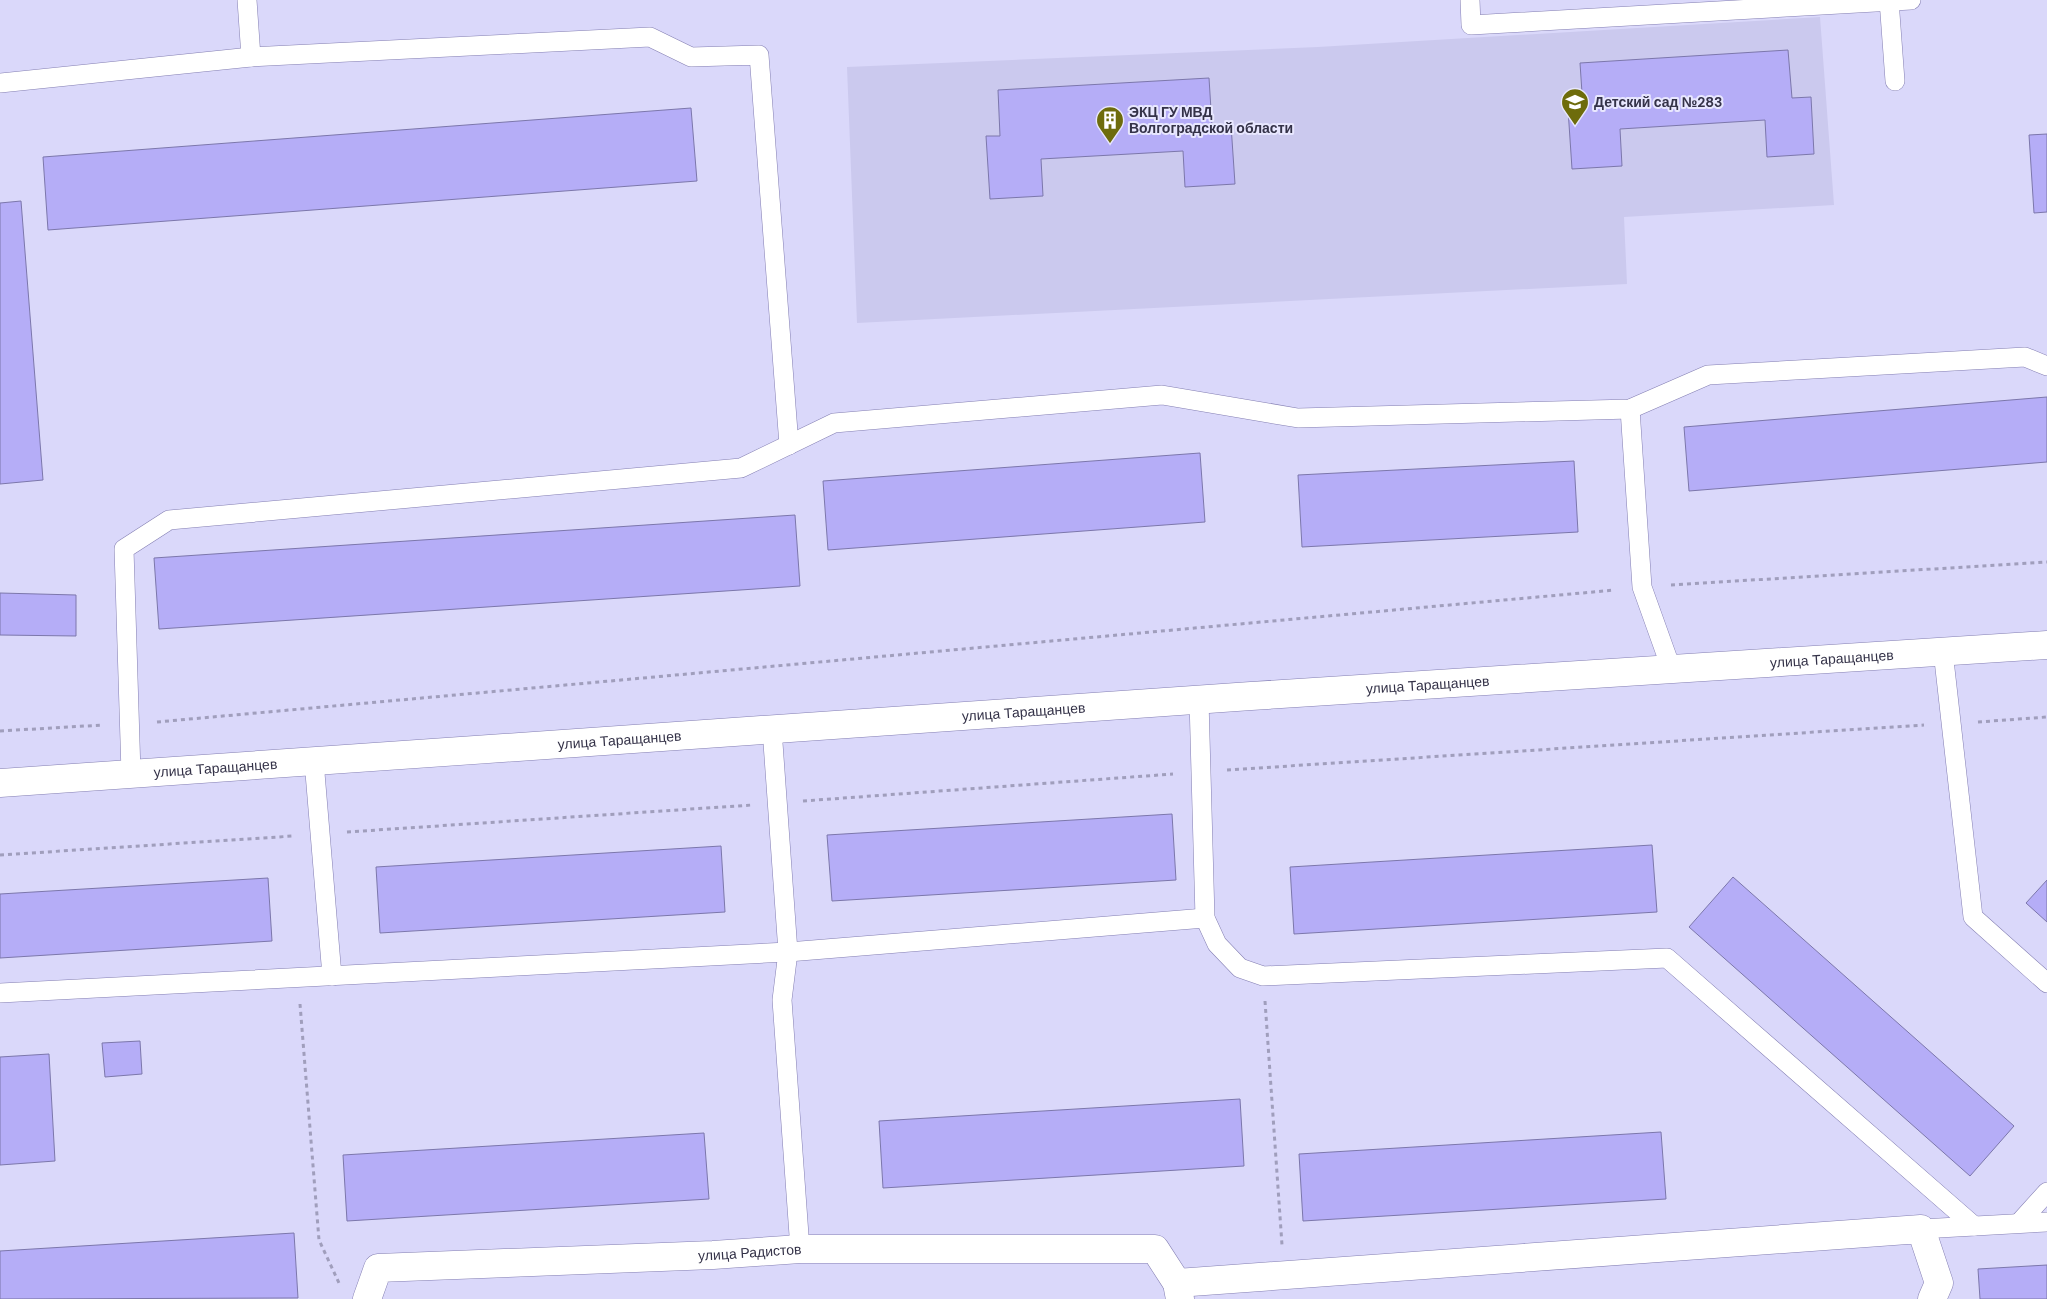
<svg xmlns="http://www.w3.org/2000/svg" width="2047" height="1299" viewBox="0 0 2047 1299" font-family="'DM Sans',sans-serif">
<style>
.built{fill:#cbc9ee}
.building{fill:#b5adf7;stroke:#7c77ab}
.lines{fill:none;stroke-linecap:round;stroke-linejoin:round}
.service-casing{stroke:#837eb2;stroke-width:20}
.minor-casing{stroke:#837eb2;stroke-width:29}
.tertiary-casing{stroke:#837eb2;stroke-width:29}
.path{stroke:#a09ebc;stroke-width:3;stroke-dasharray:4 4;stroke-linecap:butt}
.service{stroke:#fff;stroke-width:19}
.minor{stroke:#fff;stroke-width:28}
.tertiary{stroke:#fff;stroke-width:28}
.labels{text-anchor:middle;stroke-width:4;stroke-linejoin:round;paint-order:stroke}
.poi-label{font-size:14px;font-weight:bold;fill:#343248;stroke:#e8e7fe;text-anchor:start}
.street-label{font-size:14px;fill:#343248;stroke:#e8e7fe}
</style>
<rect width="100%" height="100%" fill="#dad8fa"/>
<!-- built -->
<polygon class="built" points="1820,17 1834,205 1624,217 1627,284 857,323 847,67 1318,47"/>
<!-- building -->
<g class="building">
<polygon points="1788,50 1792,98 1811,97 1814,154 1767,157 1765,120 1620,129 1622,166 1572,169 1568,109 1583,108 1580,63"/>
<polygon points="1209,78 1212,126 1231,125 1235,184 1185,187 1183,151 1041,159 1043,196 990,199 986,136 1000,136 998,90"/>
<polygon points="691,108 697,181 48,230 43,157"/>
<polygon points="2047,134 2047,212 2034,213 2029,135"/>
<polygon points="21,201 43,480 0,484 0,203"/>
<polygon points="2047,397 2047,462 1689,491 1684,427"/>
<polygon points="1200,453 1205,522 828,550 823,481"/>
<polygon points="1574,461 1578,532 1302,547 1298,475"/>
<polygon points="795,515 800,586 159,629 154,558"/>
<polygon points="0,593 76,595 76,636 0,635"/>
<polygon points="1172,814 1176,880 832,901 827,835"/>
<polygon points="1652,845 1657,912 1294,934 1290,867"/>
<polygon points="721,846 725,912 380,933 376,867"/>
<polygon points="1733,877 2014,1126 1970,1176 1689,927"/>
<polygon points="268,878 272,941 0,958 0,894"/>
<polygon points="2047,880 2047,922 2026,903"/>
<polygon points="140,1041 142,1074 105,1077 102,1043"/>
<polygon points="49,1054 55,1161 0,1165 0,1057"/>
<polygon points="1240,1099 1244,1166 883,1188 879,1121"/>
<polygon points="1661,1132 1666,1199 1303,1221 1299,1154"/>
<polygon points="704,1133 709,1199 347,1221 343,1155"/>
<polygon points="294,1233 298,1298 0,1299 0,1251"/>
<polygon points="2047,1265 2047,1299 1980,1299 1978,1269"/>
</g>
<g class="lines">
<!-- service casing -->
<g class="service-casing">
<g id="service">
<polyline points="247,0 251,57"/>
<polyline points="1470,0 1471,25 1911,0"/>
<polyline points="1889,0 1895,81"/>
<polyline points="0,83 251,57 650,37 691,57 759,55 789,445"/>
<polyline points="1630,409 1642,587 1671,668"/>
<polyline points="1943,651 1973,917 2047,983"/>
<polyline points="1199,700 1205,918 1217,944 1240,968 1263,976 1667,958 1974,1226"/>
<polyline points="772,729 788,952 782,1000 800,1249"/>
<polyline points="314,761 332,976"/>
<polyline points="131,773 124,549 169,520 741,468 834,423 1162,395 1298,418 1630,409 1708,375 2025,357 2047,366"/>
<polyline points="0,993 788,952 1205,918"/>
<polyline points="2019,1223 2047,1192"/>
<polyline points="1921,1229 2047,1222"/>
</g>
</g>
<!-- minor casing -->
<g class="minor-casing">
<g id="minor">
<polyline points="1177,1283 1921,1229 1939,1283 1932,1299"/>
<path id="s1" d="M367 1299 378 1268 713 1255 800 1249H1155L1177 1283 1180 1299"/>
</g>
</g>
<!-- tertiary casing -->
<g class="tertiary-casing">
<g id="tertiary">
<path id="s2" d="M0 783 1251 696 2047 645"/>
</g>
</g>
<!-- path -->
<g class="path">
<polyline points="1671,585 2047,562"/>
<polyline points="157,722 1615,590"/>
<polyline points="1978,722 2047,717"/>
<polyline points="0,731 103,725"/>
<polyline points="1227,770 1924,725"/>
<polyline points="803,801 1173,774"/>
<polyline points="347,832 752,805"/>
<polyline points="0,855 293,836"/>
<polyline points="1265,1001 1282,1245"/>
<polyline points="300,1004 319,1240 339,1283"/>
</g>
<!-- service -->
<use href="#service" class="service"/>
<!-- minor -->
<use href="#minor" class="minor"/>
<!-- tertiary -->
<use href="#tertiary" class="tertiary"/>
</g>
<!-- icons -->
<defs>
<g id="school-pin" transform="scale(1.4375)"><path d="M0 17L-7.5 6A9.5 9.5 0 1 1 7.5 6Z" fill="#6e6c0c" stroke="#e8e7fe"/><path d="M0-5L7-2L0 1L-7-2ZM-4 1L0 2.5L4 1V4Q0 6-4 4Z" fill="#fff"/></g>
<g id="building-pin" transform="scale(1.4375)"><path d="M0 17L-7.5 6A9.5 9.5 0 1 1 7.5 6Z" fill="#6e6c0c" stroke="#e8e7fe"/><path d="M-4-6H4V6H1V3H-1V6H-4ZM-2.5-4.3h1.7v1.8h-1.7ZM.8-4.3h1.7v1.8H.8ZM-2.5-1h1.7V.8h-1.7ZM.8-1h1.7V.8H.8Z" fill="#fff"/></g>
</defs>
<g fill-rule="evenodd">
<use href="#school-pin" x="1575" y="102"/>
<use href="#building-pin" x="1110" y="120"/>
</g>
<g class="labels">
<!-- poi labels -->
<g class="poi-label">
<text x="1594" y="107">Детский сад №283</text>
<text x="1129" y="117">ЭКЦ ГУ МВД<tspan x="1129" dy="16">Волгоградской области</tspan></text>
</g>
<!-- street labels -->
<g class="street-label">
<text dy="5" stroke="none"><textPath href="#s2" startOffset="1836">улица Таращанцев</textPath></text>
<text dy="5" stroke="none"><textPath href="#s2" startOffset="1431">улица Таращанцев</textPath></text>
<text dy="5" stroke="none"><textPath href="#s2" startOffset="1026">улица Таращанцев</textPath></text>
<text dy="5" stroke="none"><textPath href="#s2" startOffset="621">улица Таращанцев</textPath></text>
<text dy="5" stroke="none"><textPath href="#s2" startOffset="216">улица Таращанцев</textPath></text>
<text dy="5" stroke="none"><textPath href="#s1" startOffset="405">улица Радистов</textPath></text>
</g>
</g>
</svg>
